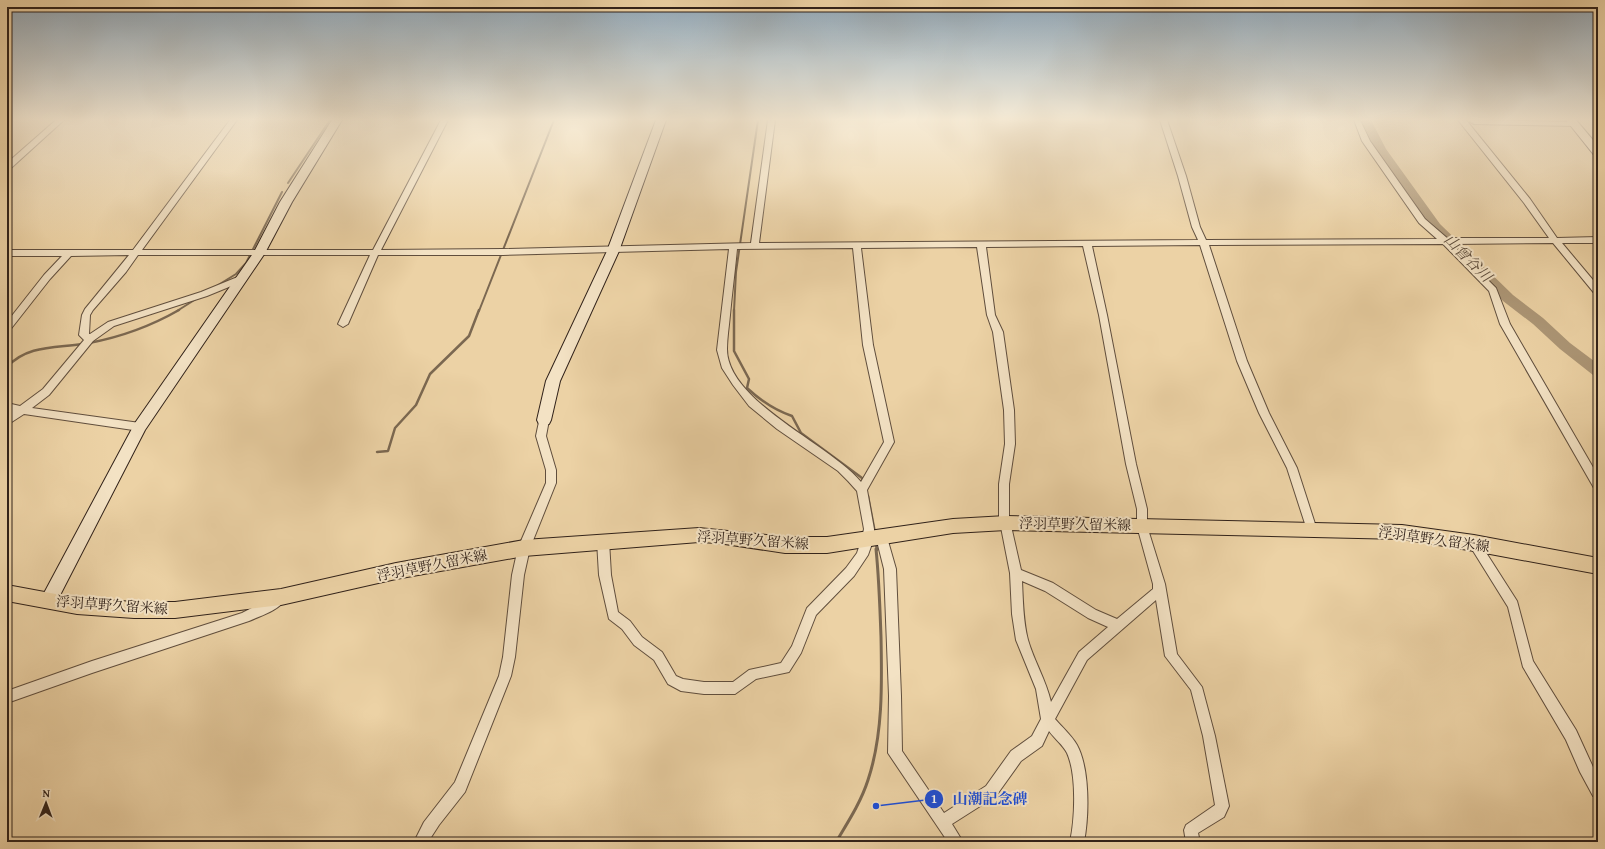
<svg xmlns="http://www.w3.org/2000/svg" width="1605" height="849" viewBox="0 0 1605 849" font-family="'Gentium Book Plus','Noto Serif JP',serif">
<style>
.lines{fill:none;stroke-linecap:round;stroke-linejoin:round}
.stream-far2{stroke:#7b6851;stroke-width:2}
.stream-far1{stroke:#7b6851;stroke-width:2.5}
.stream{stroke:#7b6851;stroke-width:3}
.river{fill:#ac9676;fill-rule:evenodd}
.street-casing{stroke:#604e3d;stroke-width:2}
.secondary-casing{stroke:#31221a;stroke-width:2}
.primary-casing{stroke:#31221a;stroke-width:2}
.street{fill:#f3e2c4;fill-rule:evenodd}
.secondary{fill:#f3e2c4;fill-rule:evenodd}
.primary{fill:#ecd2a5;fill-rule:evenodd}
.labels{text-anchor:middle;stroke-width:4;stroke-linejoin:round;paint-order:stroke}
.street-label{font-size:14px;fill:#31221a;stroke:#f3e2c4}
.water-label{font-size:15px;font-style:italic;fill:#5c4b3a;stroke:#f3e2c4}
.leader{fill:none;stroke:#1d4ed8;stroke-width:1.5}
.callout-dot{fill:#1d4ed8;stroke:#f3e2c4;stroke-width:1.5}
.mark-label{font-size:12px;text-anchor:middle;font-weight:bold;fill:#fff}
.callout-label{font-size:15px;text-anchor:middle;font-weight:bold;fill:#1d4ed8;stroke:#f3e2c4;stroke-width:4;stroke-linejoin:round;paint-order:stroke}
</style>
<rect width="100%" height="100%" fill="#ecd2a5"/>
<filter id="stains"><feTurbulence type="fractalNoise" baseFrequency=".005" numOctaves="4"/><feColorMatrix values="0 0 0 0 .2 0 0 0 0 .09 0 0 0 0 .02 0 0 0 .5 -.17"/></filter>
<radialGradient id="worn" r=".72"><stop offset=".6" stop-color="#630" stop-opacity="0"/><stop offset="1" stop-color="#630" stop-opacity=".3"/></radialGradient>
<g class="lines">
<!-- stream-far2 -->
<g class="stream-far2">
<polyline points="288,183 330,120"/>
<polyline points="215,287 236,274 246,263 282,192"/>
<polyline points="177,311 196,299"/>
<polyline points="479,311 554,120"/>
<polyline points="734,311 736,272 758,120"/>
</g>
<!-- stream-far1 -->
<g class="stream-far1">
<path d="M734 310V351L749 379 747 388C761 401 774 410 792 416L801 433 862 478 863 482"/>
<path d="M89 343C121 337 151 326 179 310"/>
<path d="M7 367C27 345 55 348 82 344"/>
<polyline points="377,452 388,451 395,428 416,405 430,374 469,336 479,310"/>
<polyline points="868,496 875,533"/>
<polyline points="876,544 877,550"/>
</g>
<!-- stream -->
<path class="stream" d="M836 842C848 822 861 802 868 780 883 735 882 684 881 637 880 608 879 578 876 549"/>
<!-- river -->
<polygon class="river" points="1361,120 1371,120 1386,149 1440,224 1513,295 1543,318 1570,343 1598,364 1598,376 1593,375 1560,349 1533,324 1503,301 1432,230 1375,149"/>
<!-- street casing -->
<g class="street-casing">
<g id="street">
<polygon points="56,120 64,120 10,169 7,169 7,163"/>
<path d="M230 120H237L142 250H373L441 120H448L381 250 503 249 751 243 768 120H775L759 243 1198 240 1192 227 1178 176 1160 120H1167L1186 176 1200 227 1206 240 1437 239 1419 223 1362 141 1354 120H1360L1370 141 1425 219 1447 238H1549L1524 203 1458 120H1466L1530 199 1557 238 1598 237V243H1562L1598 286V295L1595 294 1553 243 1452 244 1496 288 1510 324 1598 476V489L1594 488 1500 324 1489 291 1443 244 1209 245 1247 361 1269 413 1297 468 1317 530 1316 533 1312 535 1308 533 1287 468 1259 413 1237 361 1200 245 1092 246 1107 315 1136 464 1147 509V526L1165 584 1177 654 1202 687 1215 736 1229 806 1224 817 1198 833 1200 842H1186L1184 830 1186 825 1215 805 1203 736 1191 690 1165 656 1156 600 1087 660 1055 719C1062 727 1072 736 1077 745 1090 769 1089 816 1084 842H1070C1075 819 1077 775 1067 753 1063 745 1054 738 1049 731L1042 746 1021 761 996 796 952 824 963 842H948L888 753 889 696 884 569 876 537 878 534 882 532 886 534 896 569 901 696 902 751 944 813 986 786 1011 751 1032 736 1041 719 1036 689 1016 640 1012 614 1010 573 999 517V484L1005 444 1004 410 993 332 987 315 977 247 861 248 873 345 894 442 867 490 874 529V538L868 555 854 576 816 615 801 653 789 672 756 679 735 694H704L681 691 668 684 654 660 634 645 622 629 609 619 599 575 597 541 599 538 603 536 607 538 609 541 611 575 618 612 630 621 642 637 662 652 676 676 683 679 704 682H733L749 670 781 663 792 646 807 608 846 568 857 553 862 538 864 529 857 491 848 481 838 471 777 429 749 406 733 385 722 368 717 350 729 249 503 255H378L348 324 343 327 338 324 370 255H138L126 272 93 310 90 315 89 334H90L108 322 201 292 240 276 243 275 247 278 246 280 207 296 114 326 93 341 49 395 32 408 140 423 144 424 145 427 144 430 140 431 24 414 7 425V416L12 412 7 411V403L20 406 43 389 84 340 79 335 82 315 85 309 129 255 71 256 50 279 10 330 7 331V322L44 275 62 256H7V250H133ZM1083 246 1099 315 1126 464 1137 509V526L1153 584V589L1117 619 1096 610 1053 583 1021 570 1009 517V484L1015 444 1014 410 1003 332 995 315 986 247ZM853 248 863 345 884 442 861 482C830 444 727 402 727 349 727 338 729 326 730 315 732 293 735 271 737 249ZM1022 581 1045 591 1088 618 1108 627 1079 652 1051 702C1046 680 1034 661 1028 640 1023 621 1023 600 1022 581Z"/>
<polygon points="1471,120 1574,122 1578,124 1574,126 1474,124 1470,122"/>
<polygon points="544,416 548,417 549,420 546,436 556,470 556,483 530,548 524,575 515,657 511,676 465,792 439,825 428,842 414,842 424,822 455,782 499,676 503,657 512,575 518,548 546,483 546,470 536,436 540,417"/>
<polygon points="1474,538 1478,540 1517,601 1533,661 1576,730 1598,778 1598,798 1593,796 1580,772 1566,740 1523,667 1508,607 1470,546 1468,543 1470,540"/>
<path d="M279 594 283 595 285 599C280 610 260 616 249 621L92 673 7 703V691L92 661 242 613Z"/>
</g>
</g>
<!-- secondary casing -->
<g class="secondary-casing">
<g id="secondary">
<polygon points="332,120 342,120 292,202 265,253 145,430 55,605 49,607 43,605 41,600 43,595 135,423 254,252 280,202"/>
<polygon points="656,120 666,120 619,251 560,381 551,420 549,424 544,425 539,424 537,420 546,381 607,251"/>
<polygon points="1566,120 1576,120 1598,146 1598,156 1594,155"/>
</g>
</g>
<!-- primary casing -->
<g class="primary-casing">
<polygon id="primary" points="1006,516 1402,525 1474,535 1598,558 1598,574 1474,551 1402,539 1006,530 953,533 827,553 785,553 718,543 699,542 524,556 396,579 281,605 175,618 134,618 77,614 7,601 7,585 77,598 134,602 175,602 281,589 396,563 524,540 699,528 785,537 827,537 953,519"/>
</g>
<!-- street -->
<use href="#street" class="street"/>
<!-- secondary -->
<use href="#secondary" class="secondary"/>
<!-- primary -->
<use href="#primary" class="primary"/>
</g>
<!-- sky -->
<linearGradient id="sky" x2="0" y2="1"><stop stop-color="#90a8ba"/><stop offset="0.5" stop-color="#f6ebd6"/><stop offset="1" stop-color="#f6ebd6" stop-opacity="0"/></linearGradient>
<rect width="1605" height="239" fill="url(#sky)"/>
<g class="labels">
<!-- street labels -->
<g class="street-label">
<text transform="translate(1075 524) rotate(1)" y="5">浮羽草野久留米線</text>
<text transform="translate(1434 539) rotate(8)" y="5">浮羽草野久留米線</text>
<text transform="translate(753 540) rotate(4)" y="5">浮羽草野久留米線</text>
<text transform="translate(432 565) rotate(-11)" y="5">浮羽草野久留米線</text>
<text transform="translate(112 605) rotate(4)" y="5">浮羽草野久留米線</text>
</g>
<!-- water labels -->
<g class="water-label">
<text transform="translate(1468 258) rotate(45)" y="5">山曾谷川</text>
</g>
</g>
<!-- callouts -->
<path class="leader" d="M876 806L934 799"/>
<g class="callout-dot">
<circle cx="876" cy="806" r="4"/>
<circle cx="934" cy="799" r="10"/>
</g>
<g class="mark-label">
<text x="934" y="803">1</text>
</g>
<g class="callout-label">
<text x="990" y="804">山潮記念碑</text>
</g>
<!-- margin -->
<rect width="1605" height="849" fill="none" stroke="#ecd2a5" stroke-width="24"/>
<rect x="8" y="8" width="1589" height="833" fill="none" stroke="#31221a" stroke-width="2"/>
<rect x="12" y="12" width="1581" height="825" fill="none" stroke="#31221a"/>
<!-- north arrow -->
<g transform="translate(46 803) rotate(1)" stroke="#f3e2c4" stroke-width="3" paint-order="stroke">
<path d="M0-3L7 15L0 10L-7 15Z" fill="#31221a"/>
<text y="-6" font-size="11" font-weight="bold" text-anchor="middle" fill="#31221a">N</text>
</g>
<rect width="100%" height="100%" filter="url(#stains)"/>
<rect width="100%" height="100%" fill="url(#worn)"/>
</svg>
